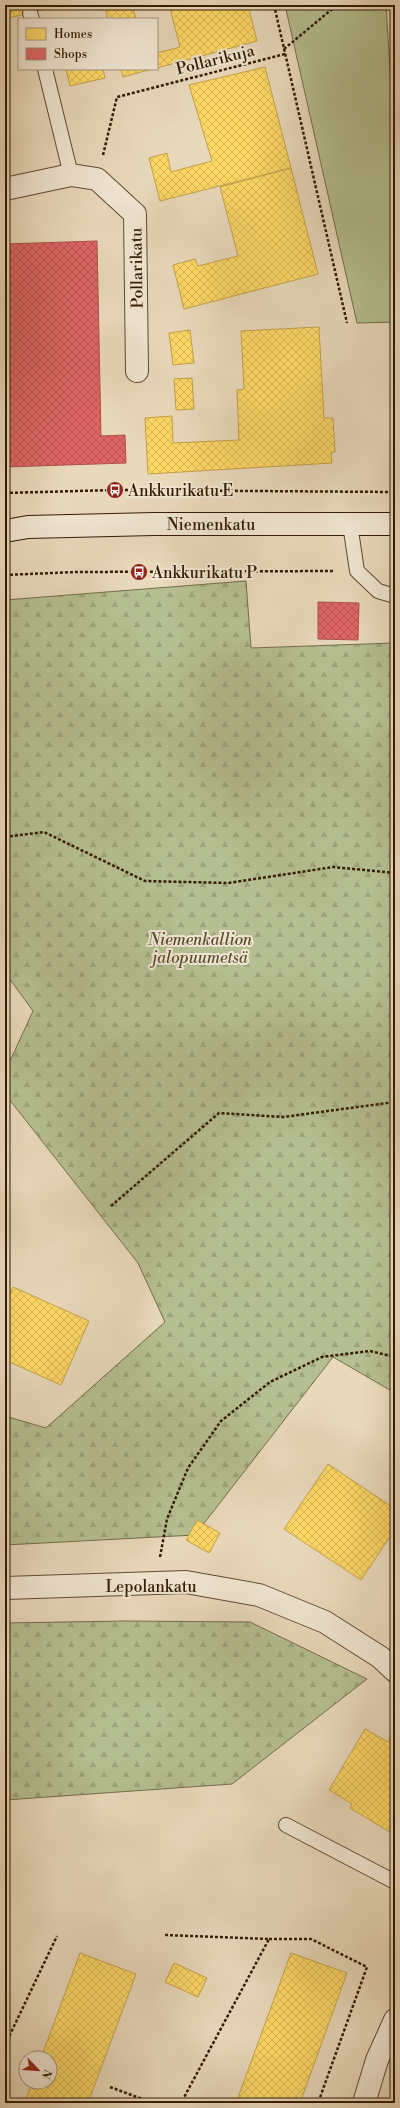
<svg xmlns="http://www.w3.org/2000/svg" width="400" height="2108" viewBox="0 0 400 2108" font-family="'Libre Bodoni',serif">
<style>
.green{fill:#b5bf91;stroke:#746d4a}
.forest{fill:url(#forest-firs);stroke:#746d4a}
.homes{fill:url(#homes-cross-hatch);stroke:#c2a048}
.shops{fill:url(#shops-cross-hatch);stroke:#ac5048}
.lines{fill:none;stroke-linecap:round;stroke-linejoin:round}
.lane-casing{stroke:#604a31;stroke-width:16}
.street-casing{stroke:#604a31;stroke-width:24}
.secondary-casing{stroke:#331b03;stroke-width:24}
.path{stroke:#331b03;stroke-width:2.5;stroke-dasharray:3 2;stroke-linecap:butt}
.lane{stroke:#f1e6d3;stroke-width:14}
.street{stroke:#f1e6d3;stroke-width:22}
.secondary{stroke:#f1e6d3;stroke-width:22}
.labels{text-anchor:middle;stroke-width:4;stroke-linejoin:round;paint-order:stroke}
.street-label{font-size:16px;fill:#331b03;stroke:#f1e6d3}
.poi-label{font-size:16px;fill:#331b03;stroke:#f1e6d3;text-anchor:start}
.park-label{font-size:16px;font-style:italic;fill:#5a4c2e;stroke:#f1e6d3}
</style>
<defs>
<pattern id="forest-firs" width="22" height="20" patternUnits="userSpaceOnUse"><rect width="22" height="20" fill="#b5bf91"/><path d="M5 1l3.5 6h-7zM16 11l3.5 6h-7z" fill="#9ca47b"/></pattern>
<pattern id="homes-cross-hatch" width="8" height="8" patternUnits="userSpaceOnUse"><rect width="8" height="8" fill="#ffd966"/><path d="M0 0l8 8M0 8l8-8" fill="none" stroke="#dbba57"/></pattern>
<pattern id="shops-cross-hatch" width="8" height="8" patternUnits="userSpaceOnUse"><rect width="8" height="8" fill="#e06666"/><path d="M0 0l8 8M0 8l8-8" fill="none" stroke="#b65352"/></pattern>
</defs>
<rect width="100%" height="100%" fill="#e9d9bb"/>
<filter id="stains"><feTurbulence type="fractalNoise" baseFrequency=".005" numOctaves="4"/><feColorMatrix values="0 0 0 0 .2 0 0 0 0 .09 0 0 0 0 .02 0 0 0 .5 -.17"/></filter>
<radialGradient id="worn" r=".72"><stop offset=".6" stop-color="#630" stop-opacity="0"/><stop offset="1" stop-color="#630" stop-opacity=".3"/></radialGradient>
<!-- green -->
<polygon class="green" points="285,5 386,5 395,153 395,322 357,323"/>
<!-- forest -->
<g class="forest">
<polygon points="246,581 251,648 395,643 395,1393 333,1357 195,1535 5,1545 5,1416 46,1428 165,1322 138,1263 5,1094 5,1072 33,1011 9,978 5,978 5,600"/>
<polygon points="124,1621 250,1622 367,1679 232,1784 5,1800 5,1623"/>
</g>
<!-- homes -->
<g class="homes">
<polygon points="5,5 42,5 43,10 5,19"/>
<polygon points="104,5 132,5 136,19 108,19"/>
<polygon points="169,5 248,5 257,41 157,68 157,53 180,47"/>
<polygon points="265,67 291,168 160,201 149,158 167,153 171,172 212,161 189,85"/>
<polygon points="66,69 103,69 105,78 70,86"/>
<polygon points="121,69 152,69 123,77"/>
<polygon points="291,168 318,274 184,309 173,265 195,259 198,266 238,256 220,187"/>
<polygon points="319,327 324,418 333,418 335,452 331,453 332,463 148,474 145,418 172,416 173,443 239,440 237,390 244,389 241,331"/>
<polygon points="190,330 194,363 173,365 169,333"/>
<polygon points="192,378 194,409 176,410 174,379"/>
<polygon points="13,1287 89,1321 61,1385 5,1360 5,1305"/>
<polygon points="328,1464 395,1509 395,1529 361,1580 284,1529"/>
<polygon points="197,1520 220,1533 209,1553 186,1540"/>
<polygon points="365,1729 388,1742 390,1738 395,1741 395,1835 350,1808 352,1804 329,1790"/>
<polygon points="80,1953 136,1974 88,2103 25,2103 32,2082 50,2082 50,2058 41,2058"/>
<polygon points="291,1953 347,1973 300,2103 236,2103"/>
<polygon points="174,1963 207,1978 198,1997 165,1982"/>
</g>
<!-- shops -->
<g class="shops">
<polygon points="97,241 101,436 125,435 126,463 5,467 5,244"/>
<polygon points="318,602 359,603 358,640 318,639"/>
</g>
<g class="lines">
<!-- lane casing -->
<g class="lane-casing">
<g id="lane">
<polyline points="30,13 32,19"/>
<polyline points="45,69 71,175"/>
<polyline points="350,524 357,571 378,591 395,596"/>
<polyline points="286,1825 395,1882"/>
</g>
</g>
<!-- street casing -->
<g class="street-casing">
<g id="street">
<polyline points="5,189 71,175 97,179 135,214 137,371"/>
<polyline points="5,1588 186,1582 259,1595 325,1622 380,1657 395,1671"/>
<polyline points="364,2103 377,2060 395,2020"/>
</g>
</g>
<!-- secondary casing -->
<g class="secondary-casing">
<polyline id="secondary" points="5,531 28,527 154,524 395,524"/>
</g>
<!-- path -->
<g class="path">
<polyline points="274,5 347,323"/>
<polyline points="284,49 337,5"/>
<polyline points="103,155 117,97 285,54"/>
<polyline points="5,493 115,490 395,492"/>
<polyline points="5,575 76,572 334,571"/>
<polyline points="5,837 44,832 145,881 228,883 333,867 395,873"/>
<polyline points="111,1206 219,1113 283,1117 395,1102"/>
<polyline points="160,1557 167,1519 188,1468 221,1421 270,1382 322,1357 370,1351 395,1357"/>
<polyline points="165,1935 269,1939 181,2103"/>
<polyline points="269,1939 311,1939 367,1967 318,2103"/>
<polyline points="5,2045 57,1936"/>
<polyline points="110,2087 153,2103"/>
</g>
<!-- lane -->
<use href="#lane" class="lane"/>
<!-- street -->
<use href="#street" class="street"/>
<!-- secondary -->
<use href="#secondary" class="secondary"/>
</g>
<!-- icons -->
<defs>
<g id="bus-disc" transform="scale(0.9)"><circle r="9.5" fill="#8f2418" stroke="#f1e6d3"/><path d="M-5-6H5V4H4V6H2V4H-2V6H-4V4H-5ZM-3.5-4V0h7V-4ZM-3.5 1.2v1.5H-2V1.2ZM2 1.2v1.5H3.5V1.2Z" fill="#fff"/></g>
</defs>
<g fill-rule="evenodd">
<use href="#bus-disc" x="115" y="490"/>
<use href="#bus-disc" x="139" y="572"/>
</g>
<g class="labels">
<!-- street labels -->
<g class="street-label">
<text transform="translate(215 59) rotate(-14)" y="6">Pollarikuja</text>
<text transform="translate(136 268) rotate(-91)" y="6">Pollarikatu</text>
<text x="211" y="530">Niemenkatu</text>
<text x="151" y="1592">Lepolankatu</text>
</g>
<!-- poi labels -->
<g class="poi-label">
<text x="128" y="496">Ankkurikatu E</text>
<text x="152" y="578">Ankkurikatu P</text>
</g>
<!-- park labels -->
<g class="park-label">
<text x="200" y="945">Niemenkallion<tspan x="200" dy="18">jalopuumetsä</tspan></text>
</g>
</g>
<!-- margin -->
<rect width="400" height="2108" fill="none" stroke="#e9d9bb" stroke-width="20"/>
<rect x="6" y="6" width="388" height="2096" fill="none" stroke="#331b03" stroke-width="2"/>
<rect x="10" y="10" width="380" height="2088" fill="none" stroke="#331b03"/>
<!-- legend -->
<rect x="18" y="18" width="140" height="52" fill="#f1e6d3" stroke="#a59580"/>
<rect x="26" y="28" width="20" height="12" fill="#ffd966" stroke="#a59580"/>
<text x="54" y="38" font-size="12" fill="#331b03">Homes</text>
<rect x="26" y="48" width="20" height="12" fill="#e06666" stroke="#a59580"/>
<text x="54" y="58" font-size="12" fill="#331b03">Shops</text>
<!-- north arrow -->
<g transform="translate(38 2070) rotate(115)"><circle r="19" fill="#f1e6d3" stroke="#a59580"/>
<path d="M0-3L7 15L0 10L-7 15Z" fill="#8f2418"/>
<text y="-6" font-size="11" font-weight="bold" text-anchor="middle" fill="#331b03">N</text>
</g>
<rect width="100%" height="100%" filter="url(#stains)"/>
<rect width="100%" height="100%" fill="url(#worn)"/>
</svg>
